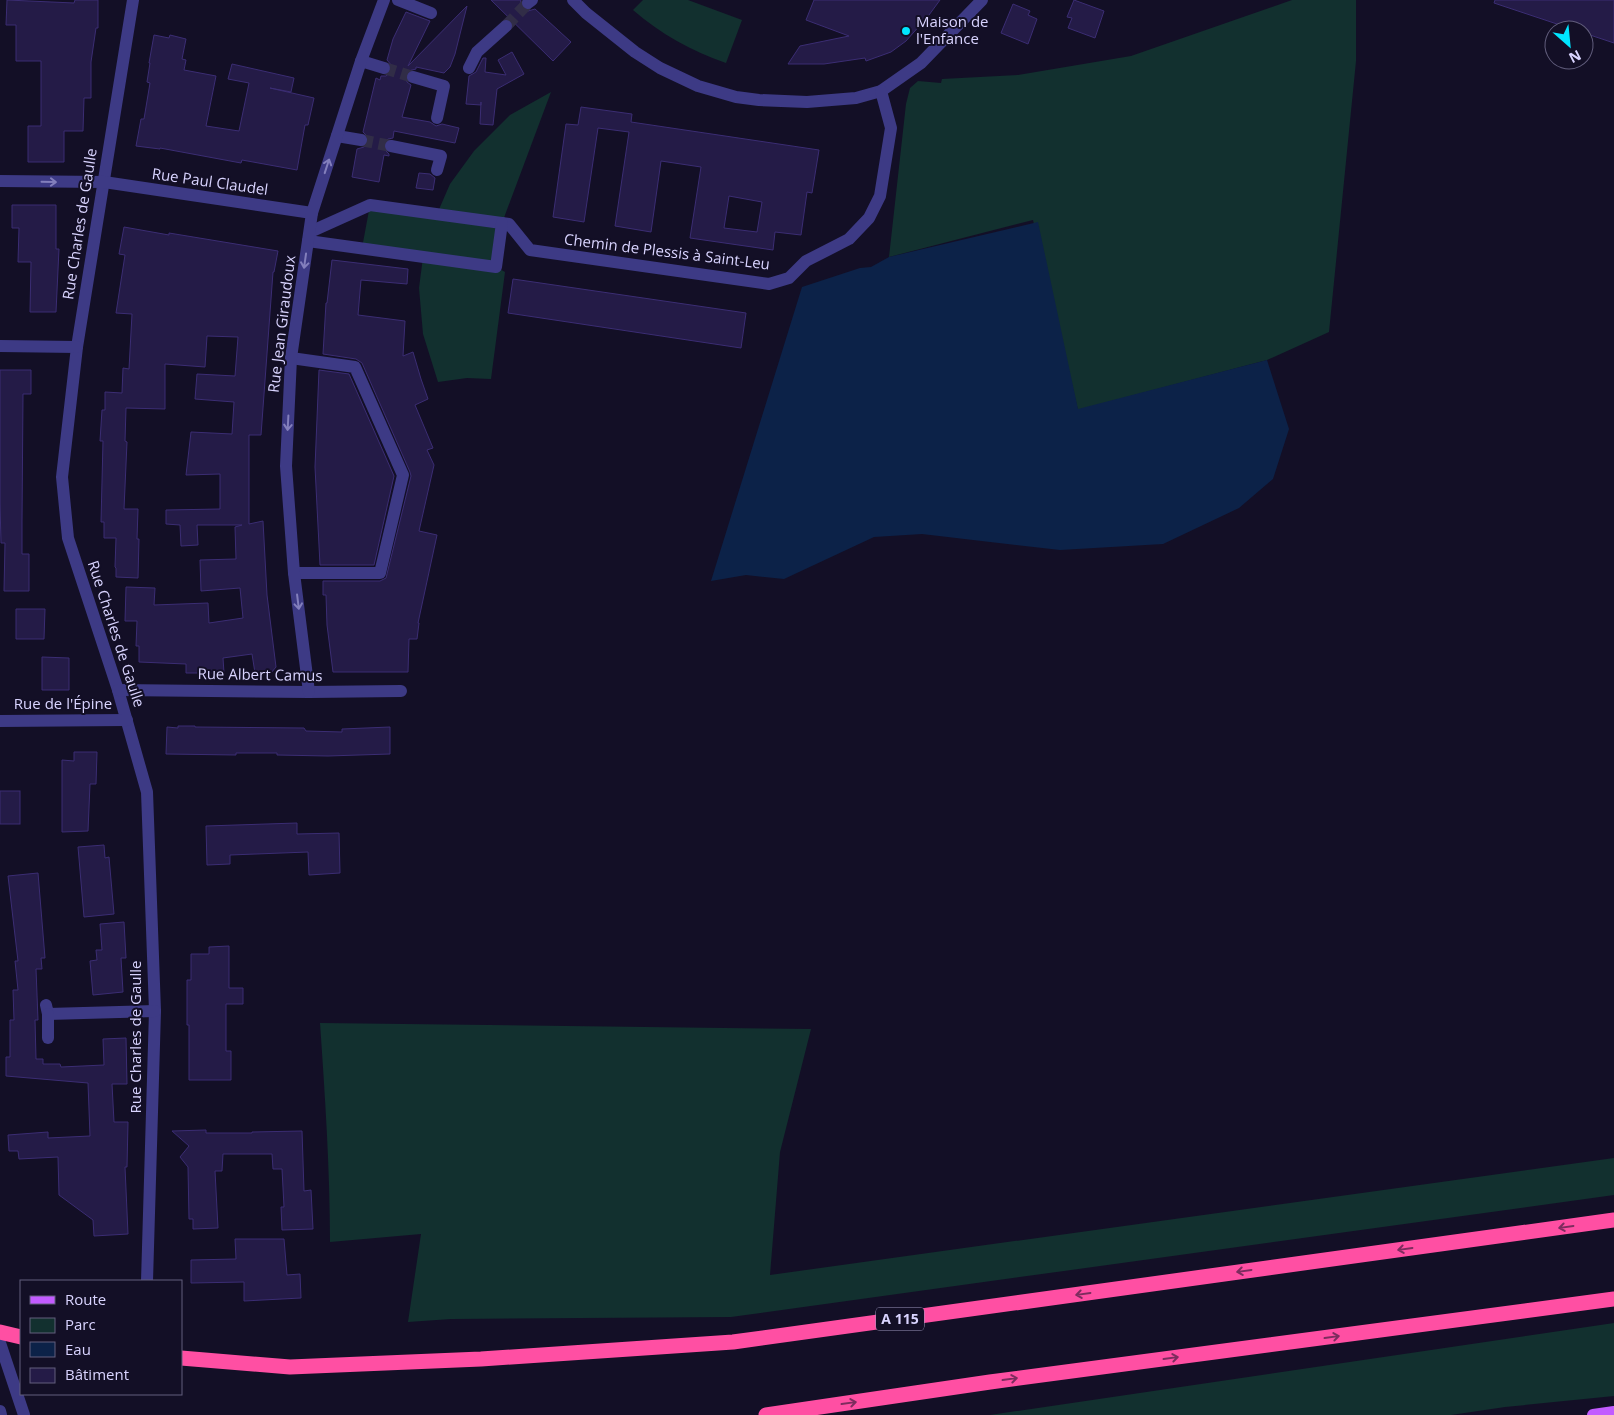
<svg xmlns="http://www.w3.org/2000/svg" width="1614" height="1415" viewBox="0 0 1614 1415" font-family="'Open Sans',sans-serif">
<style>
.green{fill:#12302f}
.water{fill:#0c2248}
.building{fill:#241b47;stroke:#3b2d73;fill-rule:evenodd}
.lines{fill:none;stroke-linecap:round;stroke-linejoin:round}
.minor-tunnel{stroke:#312d47;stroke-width:12;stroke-dasharray:12 6;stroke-linecap:butt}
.minor{stroke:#3d3a85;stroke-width:12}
.major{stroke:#c25bff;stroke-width:12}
.highway{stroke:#ff4fa3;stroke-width:15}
.oneway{stroke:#837fbc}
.oneway2{stroke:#7d2c5e}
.poi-dot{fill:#00e5ff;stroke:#130f26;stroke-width:2}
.labels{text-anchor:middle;stroke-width:4;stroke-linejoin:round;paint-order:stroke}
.shield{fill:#130f26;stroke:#9e99be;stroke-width:1}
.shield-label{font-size:14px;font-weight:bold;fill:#d9d4ff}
.poi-label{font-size:15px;fill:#d9d4ff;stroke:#130f26;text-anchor:start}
.street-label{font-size:15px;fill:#d9d4ff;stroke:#130f26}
</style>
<rect width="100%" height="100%" fill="#130f26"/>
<!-- green -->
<g class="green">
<path d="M643 0H688L742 20 726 63C691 51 661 34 633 10Z"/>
<polygon points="1292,0 1356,0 1356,61 1329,332 1267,360 1078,410 1033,220 889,257 906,104 910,88 918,81 941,83 942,79 1018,75 1131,56"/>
<polygon points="551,92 502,223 496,267 505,272 491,379 467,378 438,382 423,334 419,288 423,257 362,248 370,205 437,214 450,184 474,151 510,115"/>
<path d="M320 1023 811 1029 780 1152 770 1275 1614 1158V1195L731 1317 451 1319 408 1322 421 1234 330 1242C330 1169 325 1096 320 1023Z"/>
<polygon points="1614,1323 1614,1396 1505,1407 1451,1415 990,1415"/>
</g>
<!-- water -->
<polygon class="water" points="1038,222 1078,409 1267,360 1289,429 1273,479 1239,508 1163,544 1060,550 922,534 874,537 784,579 746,575 711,581 802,287 860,268 871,267 889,257"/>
<!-- building -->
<g class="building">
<polygon points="7,0 74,3 75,0 98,0 98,28 96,28 91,62 91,98 84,98 83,131 64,131 64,162 28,162 28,126 41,126 41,61 16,61 16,25 6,25"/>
<polygon points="491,0 521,0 520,4 522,8 528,11 535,9 571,42 553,61"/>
<polygon points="814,0 940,0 929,15 906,41 891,52 866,61 865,58 824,64 788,64 800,46 849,36 806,20"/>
<polygon points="1074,0 1104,11 1095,38 1068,28 1072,18 1067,17"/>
<polygon points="1495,0 1614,0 1614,43 1584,33 1584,30 1575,30 1494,3"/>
<polygon points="1013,4 1030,11 1028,15 1037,19 1028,44 1001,33"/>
<polygon points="467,6 455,54 450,67 444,73 416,67 416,69 408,71 405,75 407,82 411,85 402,117 430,122 436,126 442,124 459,128 455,143 394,131 393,138 388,139 383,144 384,149 389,154 389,156 384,155 379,182 352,177 357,149 364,147 369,142 368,137 363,132 376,78 380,80 381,76 386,76 392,71 392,66 387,60 393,39 406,12 430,21 408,66"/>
<polygon points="154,35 169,38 170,35 186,39 182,59 186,60 184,70 216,76 206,126 239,131 249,83 228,79 232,64 294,78 291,92 270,88 314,98 308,125 305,125 297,170 242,160 241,163 160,148 160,149 136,146 141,119 144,119 150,83 147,82 150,63 149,63"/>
<polygon points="512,52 524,74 497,89 493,125 480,124 481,102 481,105 466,104 469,76 476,72 483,58 486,58 485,72 506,75 498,60"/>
<path d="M581 107 632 114 631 122 819 150 812 193 807 192 801 235 775 232 773 250 690 238 701 167 661 161 651 232 615 226 629 132 598 128 584 222 553 217 566 124 578 125ZM729 196 762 202 757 232 724 228Z"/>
<polygon points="419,173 430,174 435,178 433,190 416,188"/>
<polygon points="12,205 56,205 56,249 59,249 56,312 30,312 31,262 18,262 19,228 12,228"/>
<polygon points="124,227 169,235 169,233 278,251 274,272 273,272 261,435 249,435 249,524 263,521 267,595 276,667 271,673 255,673 252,654 223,658 224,673 186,673 186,664 139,662 139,646 136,646 137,621 125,621 126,587 155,588 154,605 208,603 209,623 243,618 240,588 201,591 200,560 236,559 235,527 242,525 197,525 198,545 181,546 180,525 166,524 166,510 220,509 220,474 186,475 191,432 232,434 234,402 195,399 197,374 235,376 238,337 207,336 205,367 165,364 165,409 126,408 125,441 127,442 124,509 138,509 137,539 139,539 138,578 116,577 116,568 115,567 116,538 104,538 104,522 101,522 103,441 100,441 102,410 105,410 105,392 122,393 123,368 129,369 132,314 116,313 125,255 119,254"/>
<polygon points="332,260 408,269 407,284 361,280 358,315 405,321 403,356 413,352 421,379 428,399 415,405 433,448 427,450 434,465 419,531 437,535 418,623 419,623 417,639 409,639 408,672 333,672 327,625 326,595 323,595 323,581 380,581 386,578 411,476 410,472 362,363 356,359 323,354 326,303 327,303"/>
<polygon points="513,279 746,313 741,348 508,313"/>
<polygon points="0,370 31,370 31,394 23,394 22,522 22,554 29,554 29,591 4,591 5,543 1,543 0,503"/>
<polygon points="319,370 349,374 394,476 374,565 320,565 315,467"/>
<polygon points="16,609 45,609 44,639 16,639"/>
<polygon points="42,657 69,658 69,690 42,690"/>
<polygon points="178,726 195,726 195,727 304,728 306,731 342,732 342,729 390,727 390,754 328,756 277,755 277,753 236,753 236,755 166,754 167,727 178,728"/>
<polygon points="74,752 97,752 96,784 90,784 88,831 62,832 62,760 74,761"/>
<rect x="0" y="791" width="20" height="33"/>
<polygon points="297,823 297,834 339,833 340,873 309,875 308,852 230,855 230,864 207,865 206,826"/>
<polygon points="104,845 105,858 109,857 114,914 84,917 78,847"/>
<polygon points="38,873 45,958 41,958 42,969 36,969 38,1020 35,1020 36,1059 43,1059 43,1064 60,1064 61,1067 104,1065 103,1039 126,1038 127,1084 112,1084 114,1122 128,1122 127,1167 125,1167 128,1234 94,1236 93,1220 59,1195 58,1157 19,1159 18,1151 9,1151 8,1135 48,1132 48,1138 90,1136 88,1083 6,1076 6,1057 10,1057 10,1020 14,1020 13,990 18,990 15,961 18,961 8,876"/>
<polygon points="124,922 126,958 121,958 123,992 93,995 90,961 97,960 96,950 102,950 100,924"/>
<polygon points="229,946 229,988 243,988 243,1004 226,1004 226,1051 231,1051 231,1080 189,1080 189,1025 187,1025 187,980 191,980 191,954 209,954 209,947"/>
<polygon points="206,1130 206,1133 252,1133 252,1132 302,1131 304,1191 311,1190 313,1229 282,1230 281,1207 284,1207 282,1169 273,1169 272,1154 223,1154 222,1171 215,1171 218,1228 193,1229 193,1219 189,1219 188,1167 180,1157 189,1146 172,1131"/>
<polygon points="235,1239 284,1239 287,1275 300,1274 301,1298 244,1301 244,1282 191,1283 191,1260 236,1259"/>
</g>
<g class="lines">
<!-- minor-tunnel -->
<g class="minor-tunnel">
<polyline points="506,26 528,3"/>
<polyline points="384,68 413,77"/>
<polyline points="361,140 391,146"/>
</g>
<!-- minor -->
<g class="minor">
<polyline points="133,0 77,347 62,477 68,538 118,690 147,792 155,1011 147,1281"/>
<polyline points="398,0 431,13"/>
<polyline points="573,0 586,13 635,52 660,68 698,86 736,97 759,100 807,102 856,98 881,91 921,63 982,0"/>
<polyline points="528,3 532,0"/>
<polyline points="361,61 384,68"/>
<polyline points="469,68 477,52 506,26"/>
<polyline points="413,77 444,86 437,118"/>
<polyline points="337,136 361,140"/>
<polyline points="391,146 441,156 437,170"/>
<polyline points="0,181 104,182 312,213"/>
<polyline points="310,232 370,205 509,224 530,250 769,284 789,278 806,261 849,239 869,218 880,196 891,128 881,91"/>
<polyline points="308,241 496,267 502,223"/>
<polyline points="0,346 77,347"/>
<polyline points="291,358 355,367 403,475 380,573 294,573"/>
<polyline points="118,690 309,692 401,691"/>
<polyline points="309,692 294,573 286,466 291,358 312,213 361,61 384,0"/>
<polyline points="0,721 127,720"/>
<polyline points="46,1005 48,1014 155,1011"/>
<polyline points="48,1038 48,1014"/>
<polyline points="0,1343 24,1415"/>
<polyline points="0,1411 1,1415"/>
</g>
<!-- major -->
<polyline class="major" points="1593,1415 1614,1412"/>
<!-- highway -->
<g class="highway">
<polyline points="0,1332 21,1337"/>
<polyline points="181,1358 290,1367 481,1359 733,1342 1614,1220"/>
<polyline points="766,1415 990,1382 1614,1299"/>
</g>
</g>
<!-- one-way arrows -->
<defs><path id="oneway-shaft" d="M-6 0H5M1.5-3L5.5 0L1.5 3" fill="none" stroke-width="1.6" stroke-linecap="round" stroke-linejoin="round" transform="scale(1.25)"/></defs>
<g class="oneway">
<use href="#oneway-shaft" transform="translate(327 166) rotate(-72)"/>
<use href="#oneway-shaft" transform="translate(49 182) rotate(1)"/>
<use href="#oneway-shaft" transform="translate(305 261) rotate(98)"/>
<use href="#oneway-shaft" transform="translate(288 423) rotate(93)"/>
<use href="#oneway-shaft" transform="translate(298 602) rotate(83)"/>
</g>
<g class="oneway2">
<use href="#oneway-shaft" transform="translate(1566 1227) rotate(172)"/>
<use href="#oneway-shaft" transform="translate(1405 1249) rotate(172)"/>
<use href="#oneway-shaft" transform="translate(1244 1271) rotate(172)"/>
<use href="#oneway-shaft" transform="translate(1083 1294) rotate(172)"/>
<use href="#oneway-shaft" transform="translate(1332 1337) rotate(-8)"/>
<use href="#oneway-shaft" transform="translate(1171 1358) rotate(-8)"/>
<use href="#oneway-shaft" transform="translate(1010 1379) rotate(-8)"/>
<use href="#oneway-shaft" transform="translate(849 1403) rotate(-8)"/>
</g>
<!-- markers -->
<circle class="poi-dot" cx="906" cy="31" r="5"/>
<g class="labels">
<!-- shield labels -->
<rect class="shield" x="876" y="1307.5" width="48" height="23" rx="4"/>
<g class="shield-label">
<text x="900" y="1324">A 115</text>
</g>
<!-- poi labels -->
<g class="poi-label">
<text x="916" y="27">Maison de<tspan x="916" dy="17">l'Enfance</tspan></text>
</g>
<!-- street labels -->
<g class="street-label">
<text transform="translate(210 182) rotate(8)" y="5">Rue Paul Claudel</text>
<text transform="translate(80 224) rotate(-81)" y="5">Rue Charles de Gaulle</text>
<text transform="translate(667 252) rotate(7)" y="5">Chemin de Plessis à Saint-Leu</text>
<text transform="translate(282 324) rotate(-83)" y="5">Rue Jean Giraudoux</text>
<text transform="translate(116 634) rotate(72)" y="5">Rue Charles de Gaulle</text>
<text transform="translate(260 675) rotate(1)" y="5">Rue Albert Camus</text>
<text x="63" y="709">Rue de l'Épine</text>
<text transform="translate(136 1037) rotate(-90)" y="5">Rue Charles de Gaulle</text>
</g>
</g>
<!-- legend -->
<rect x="20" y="1280" width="162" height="115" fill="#130f26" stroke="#625e7d"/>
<rect x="30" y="1296" width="25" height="8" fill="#c25bff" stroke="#625e7d"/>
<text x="65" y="1305" font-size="15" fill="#d9d4ff">Route</text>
<rect x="30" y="1318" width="25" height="15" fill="#12302f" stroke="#625e7d"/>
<text x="65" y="1330" font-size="15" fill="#d9d4ff">Parc</text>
<rect x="30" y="1342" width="25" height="15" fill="#0c2248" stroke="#625e7d"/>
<text x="65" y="1355" font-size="15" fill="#d9d4ff">Eau</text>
<rect x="30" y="1368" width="25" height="15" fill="#241b47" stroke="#625e7d"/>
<text x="65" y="1380" font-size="15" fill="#d9d4ff">Bâtiment</text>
<!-- north arrow -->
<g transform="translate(1569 45) rotate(153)"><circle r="24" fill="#130f26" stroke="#625e7d"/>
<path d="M0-4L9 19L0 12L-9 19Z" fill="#00e5ff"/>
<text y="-8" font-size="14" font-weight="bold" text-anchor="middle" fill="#d9d4ff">N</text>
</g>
</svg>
